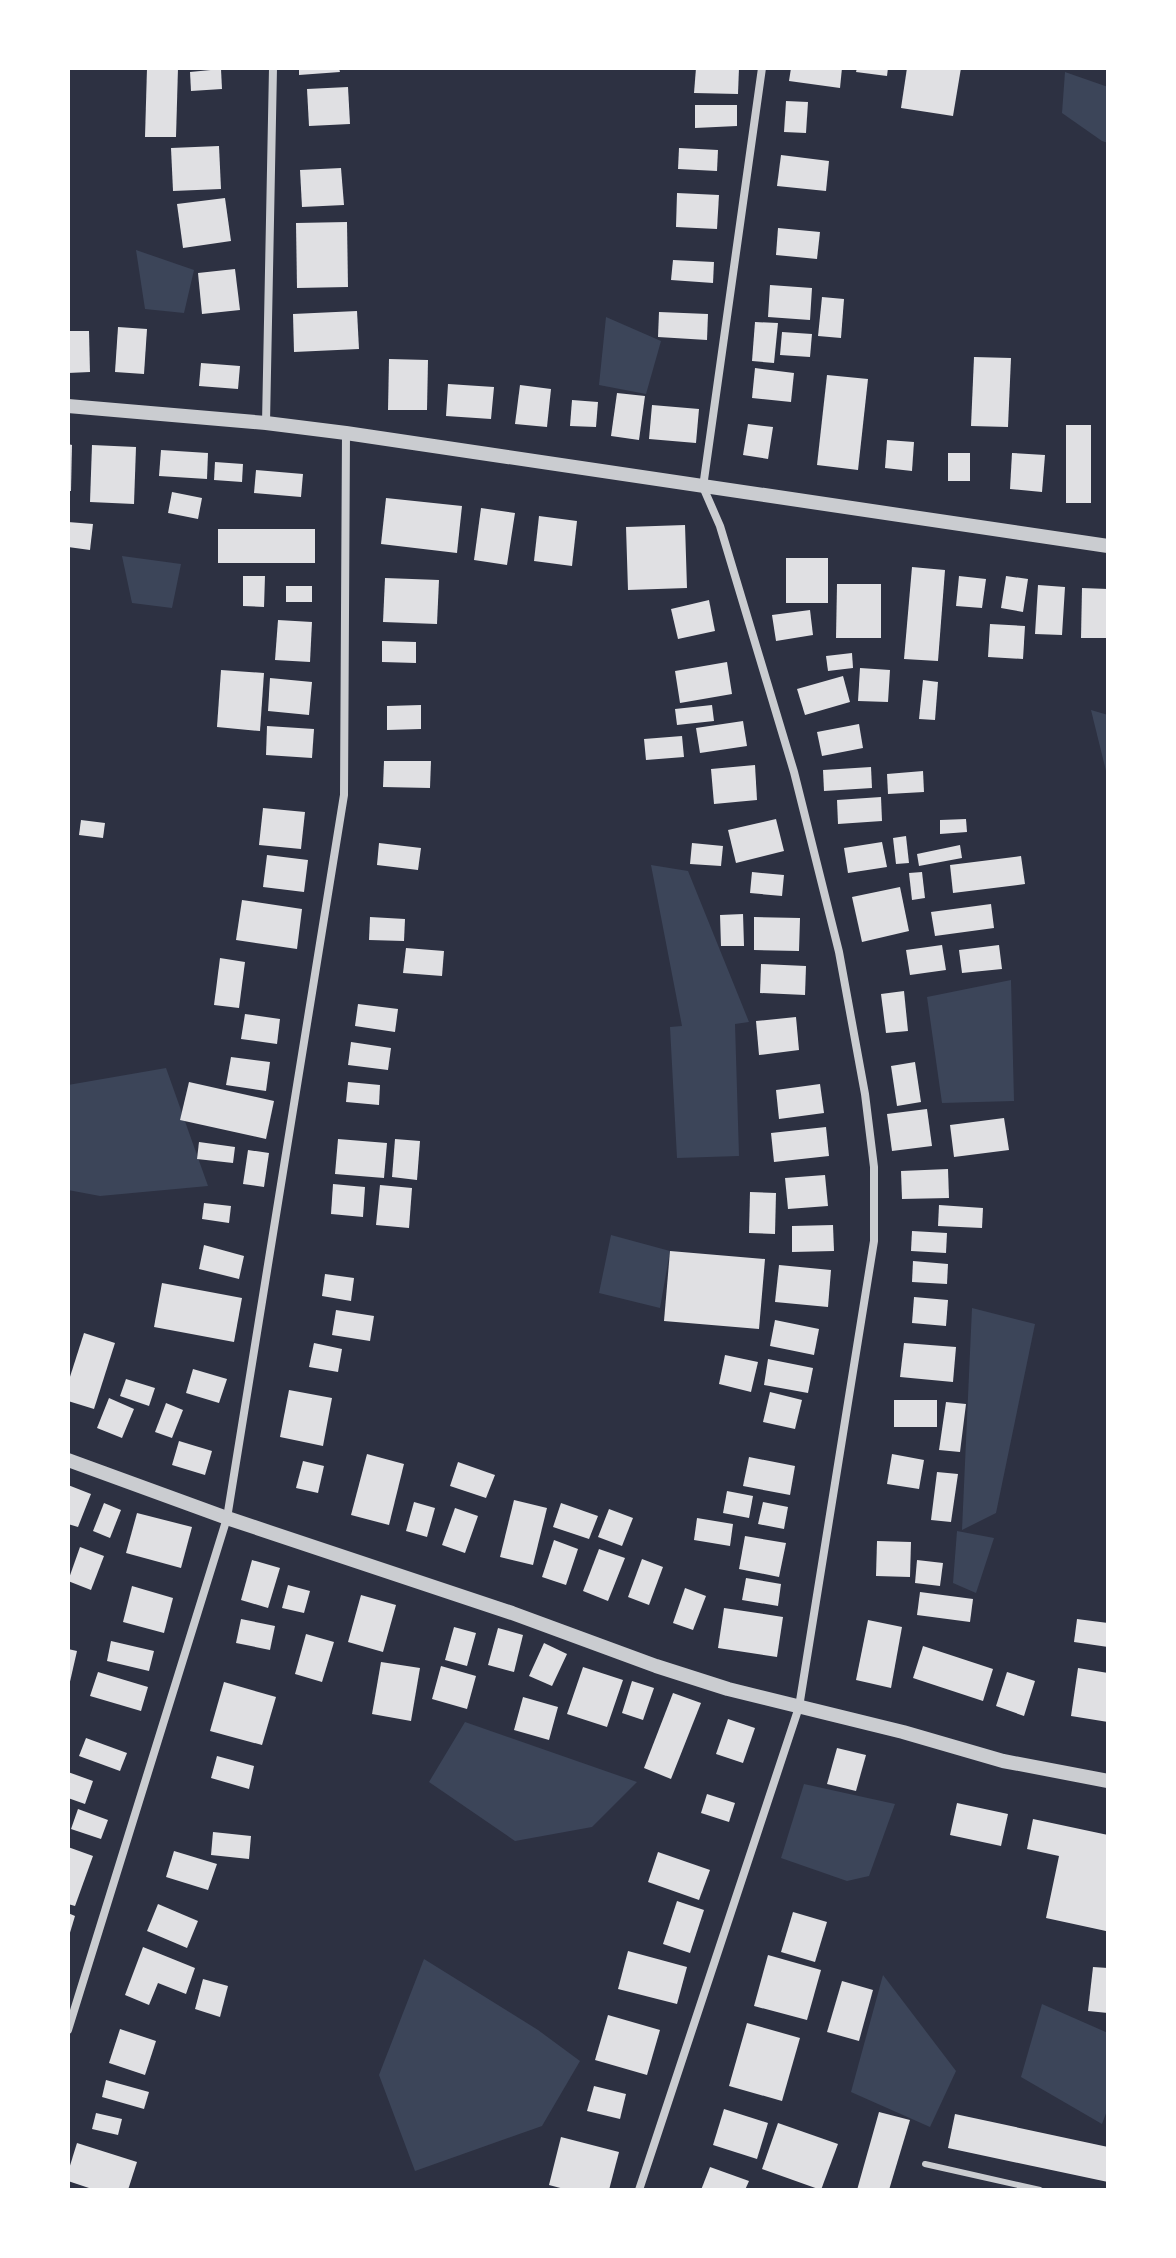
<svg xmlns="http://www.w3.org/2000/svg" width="1176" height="2258" viewBox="0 0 1176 2258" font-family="Merriweather,serif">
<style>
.green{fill:#3c4559}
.building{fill:#e0e0e3}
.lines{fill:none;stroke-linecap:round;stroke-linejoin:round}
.service{stroke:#caccd0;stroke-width:6}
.minor{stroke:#caccd0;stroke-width:8}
.tertiary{stroke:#caccd0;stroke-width:14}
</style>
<rect width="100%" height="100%" fill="#2d3142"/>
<!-- green -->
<g class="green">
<polygon points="1065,72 1108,87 1108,143 1102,141 1062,113"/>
<polygon points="136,250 194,270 184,313 145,309"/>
<polygon points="606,317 661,341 646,394 599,385"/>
<polygon points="122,556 181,564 172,608 132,603"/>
<polygon points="1091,710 1108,715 1108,779"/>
<polygon points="651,865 688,871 749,1022 735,1024 739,1156 677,1158 670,1027 682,1026"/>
<polygon points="1011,980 1014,1101 942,1103 927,997"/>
<polygon points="166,1068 208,1186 100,1196 68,1190 68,1085"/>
<polygon points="611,1235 670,1251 660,1308 599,1293"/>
<polygon points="972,1308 1035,1324 996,1513 962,1530"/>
<polygon points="957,1531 994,1538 976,1593 953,1583"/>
<polygon points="465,1722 637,1782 592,1827 515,1841 429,1782"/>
<polygon points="804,1784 895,1804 869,1876 847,1881 781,1858"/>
<polygon points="424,1959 538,2030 580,2061 542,2126 415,2171 379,2075"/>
<polygon points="883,1975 956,2071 930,2127 851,2092"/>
<polygon points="1042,2004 1108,2033 1108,2108 1102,2124 1021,2077"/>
</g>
<!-- building -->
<g class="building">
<polygon points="147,68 178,68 176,137 145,137"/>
<polygon points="299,68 339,68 340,72 299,75"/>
<polygon points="696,68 739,68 738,94 694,93"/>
<polygon points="791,68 842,68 840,88 789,81"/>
<polygon points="857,68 888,68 887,76 856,72"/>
<polygon points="907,68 961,68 953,116 901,108"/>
<polygon points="221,69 222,89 191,91 190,72"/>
<polygon points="348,87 350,124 309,126 307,89"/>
<polygon points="786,101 808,102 806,133 784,132"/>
<polygon points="695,105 737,105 737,126 695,128"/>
<polygon points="219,146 221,189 173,191 171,148"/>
<polygon points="679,148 718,150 717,171 678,169"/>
<polygon points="781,155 829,161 826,191 777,186"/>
<polygon points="341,168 344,205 302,207 300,170"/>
<polygon points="677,193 719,195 717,229 676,227"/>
<polygon points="225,198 231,241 183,248 177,204"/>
<polygon points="347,222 348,287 297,288 296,223"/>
<polygon points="778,228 820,232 817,259 776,255"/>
<polygon points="673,260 714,262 713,283 671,280"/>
<polygon points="235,269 240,310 202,314 198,273"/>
<polygon points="770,285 812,288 810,320 768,317"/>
<polygon points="822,297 844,299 841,338 818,336"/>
<polygon points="357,311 359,349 294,352 293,314"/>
<polygon points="659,312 708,314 707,340 658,337"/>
<polygon points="755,322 778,323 774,363 752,361"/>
<polygon points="118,327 147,329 144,374 115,372"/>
<polygon points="68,331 89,331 90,372 68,373"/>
<polygon points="782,332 812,334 810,357 780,355"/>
<polygon points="974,357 1011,358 1008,427 971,426"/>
<polygon points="389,359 428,360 427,410 388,410"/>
<polygon points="201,363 240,366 238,389 199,386"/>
<polygon points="755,368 794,373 791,402 752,398"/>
<polygon points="827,375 868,379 858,470 817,465"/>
<polygon points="448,384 494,387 491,419 446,416"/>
<polygon points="520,385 551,389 547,427 515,424"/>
<polygon points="617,393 645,396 639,440 611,436"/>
<polygon points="572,400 598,402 596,427 570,426"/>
<polygon points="652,405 699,409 696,443 649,439"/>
<polygon points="748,424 773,427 768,459 743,455"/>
<rect x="1066" y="425" width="25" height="78"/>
<polygon points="887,440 914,442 912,471 885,468"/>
<polygon points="68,444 72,445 71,491 68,491"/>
<polygon points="92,445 136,447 134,504 90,502"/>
<polygon points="161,450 208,453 207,479 159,476"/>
<rect x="948" y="453" width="22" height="28"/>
<polygon points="1012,453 1045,455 1042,492 1010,489"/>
<polygon points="215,462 243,464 242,482 214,480"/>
<polygon points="256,470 303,474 301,497 254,493"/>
<polygon points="172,492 202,498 198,519 168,513"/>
<polygon points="386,498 462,506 457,553 381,544"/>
<polygon points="481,508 515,513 507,565 474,560"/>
<polygon points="539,516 577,521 572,566 534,561"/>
<polygon points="68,522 93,524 90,550 68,547"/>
<polygon points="685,525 687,588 628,590 626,527"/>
<rect x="218" y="529" width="97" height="34"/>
<rect x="786" y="558" width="42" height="45"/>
<polygon points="912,567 945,570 938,661 904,659"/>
<polygon points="243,576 265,576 264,607 243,606"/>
<polygon points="959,576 986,579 982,608 956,606"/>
<polygon points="1006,576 1028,579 1023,612 1001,608"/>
<polygon points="385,578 439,580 437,624 383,622"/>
<polygon points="837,584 881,584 881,638 836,638"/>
<polygon points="1038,585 1065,587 1062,635 1035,634"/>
<rect x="286" y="586" width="26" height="16"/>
<polygon points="1082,588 1108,589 1107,638 1081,638"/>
<polygon points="709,600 715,631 678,639 671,609"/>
<polygon points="810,610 813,635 776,641 772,615"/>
<polygon points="278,620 312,622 310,662 275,660"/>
<polygon points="990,624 1025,626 1023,659 988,657"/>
<polygon points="382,641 416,642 416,663 382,662"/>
<polygon points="852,653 853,668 828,671 826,656"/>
<polygon points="727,662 732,694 680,703 675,671"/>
<polygon points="860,668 890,670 888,702 858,701"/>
<polygon points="221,670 264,673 260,731 217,727"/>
<polygon points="843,676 850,702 805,715 797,689"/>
<polygon points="270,678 312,682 309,715 268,711"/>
<polygon points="923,680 938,682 935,720 919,719"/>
<polygon points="421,705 421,729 387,730 387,706"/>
<polygon points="712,705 714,721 677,725 675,709"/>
<polygon points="743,721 747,746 700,753 696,728"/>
<polygon points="859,724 863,748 822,756 817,732"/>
<polygon points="267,726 314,729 312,758 266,755"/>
<polygon points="682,736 684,757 646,760 644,739"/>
<polygon points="384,761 431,761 430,788 383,787"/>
<polygon points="755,765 757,800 714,804 711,769"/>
<polygon points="871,767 872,788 824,791 823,770"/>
<polygon points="923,771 924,792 888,794 887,774"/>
<polygon points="881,797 882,821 838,824 837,800"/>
<polygon points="263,808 305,812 301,849 259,845"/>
<polygon points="776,819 784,851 736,863 728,830"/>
<polygon points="966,819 967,832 940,834 940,820"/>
<polygon points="81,820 105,823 103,838 79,835"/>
<polygon points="906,836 909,863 896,864 893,838"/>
<polygon points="882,842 887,867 848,873 844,848"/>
<polygon points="379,843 421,848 418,870 377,865"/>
<polygon points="692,843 723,846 721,866 690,864"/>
<polygon points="960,845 962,858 919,866 917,854"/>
<polygon points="267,855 308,860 304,892 263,887"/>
<polygon points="1021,856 1025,884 953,893 950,865"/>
<polygon points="752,872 784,875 782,896 750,893"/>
<polygon points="922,872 925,898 912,900 909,873"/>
<polygon points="900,887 909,931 862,942 852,897"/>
<polygon points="242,900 302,909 297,949 236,940"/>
<polygon points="991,904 994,928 935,936 931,912"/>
<polygon points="743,914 744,946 721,946 720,915"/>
<polygon points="370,917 405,919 404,941 369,940"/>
<polygon points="754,917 800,918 799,951 754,950"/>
<polygon points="942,945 946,970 910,975 906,950"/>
<polygon points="999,945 1002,969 962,973 959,950"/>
<polygon points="406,948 444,951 442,976 403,973"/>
<polygon points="220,958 245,962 239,1008 214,1005"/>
<polygon points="761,964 806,966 805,995 760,993"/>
<polygon points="904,991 908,1031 886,1033 881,994"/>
<polygon points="358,1004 398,1009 395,1032 355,1026"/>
<polygon points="245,1014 280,1019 277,1044 241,1039"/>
<polygon points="796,1017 799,1050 759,1055 756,1021"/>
<polygon points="351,1042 391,1048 388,1070 348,1065"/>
<polygon points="231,1057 270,1062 266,1091 226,1085"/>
<polygon points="915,1062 921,1102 897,1106 891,1066"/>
<polygon points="189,1082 274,1101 266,1139 180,1120"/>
<polygon points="348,1082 380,1085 379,1105 346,1102"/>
<polygon points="820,1084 824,1113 779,1119 776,1090"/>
<polygon points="927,1109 932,1146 892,1151 887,1114"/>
<polygon points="1004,1118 1009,1150 954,1157 950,1125"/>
<polygon points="826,1127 829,1156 774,1162 771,1133"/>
<polygon points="338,1139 387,1143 384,1178 335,1174"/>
<polygon points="395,1139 420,1141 417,1180 392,1177"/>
<polygon points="199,1142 235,1147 233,1163 197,1159"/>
<polygon points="248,1150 269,1153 264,1187 243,1184"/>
<polygon points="948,1169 949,1198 902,1199 901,1171"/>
<polygon points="825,1175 828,1206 788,1209 785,1178"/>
<polygon points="333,1184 365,1187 363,1217 331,1214"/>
<polygon points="380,1185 412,1188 409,1228 376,1225"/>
<polygon points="750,1192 776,1193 775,1234 749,1233"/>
<polygon points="204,1203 231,1206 229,1223 202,1219"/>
<polygon points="939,1205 983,1208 982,1228 938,1226"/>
<polygon points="833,1225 834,1251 792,1252 792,1226"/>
<polygon points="912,1231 947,1233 946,1253 911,1251"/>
<polygon points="204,1245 244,1256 239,1279 199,1269"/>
<polygon points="670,1251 765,1259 759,1329 664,1321"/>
<polygon points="913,1261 948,1264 947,1284 912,1282"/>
<polygon points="779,1265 831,1270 828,1307 775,1302"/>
<polygon points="325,1274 354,1278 351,1301 322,1296"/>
<polygon points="162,1283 242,1298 234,1342 154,1327"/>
<polygon points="914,1297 948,1300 946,1326 912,1323"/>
<polygon points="336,1310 374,1316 370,1341 332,1335"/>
<polygon points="775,1320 819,1329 814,1355 770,1346"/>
<polygon points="84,1333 115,1343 94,1409 68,1401 68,1383"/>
<polygon points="314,1343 342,1349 338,1372 309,1367"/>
<polygon points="904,1343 956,1347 953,1382 900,1377"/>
<polygon points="725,1355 758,1362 751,1392 719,1384"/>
<polygon points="768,1359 813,1368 808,1393 764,1385"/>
<polygon points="193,1369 227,1379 219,1403 186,1393"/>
<polygon points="126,1379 155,1388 149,1406 120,1396"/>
<polygon points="289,1390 332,1398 323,1446 280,1437"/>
<polygon points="770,1392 802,1400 795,1429 763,1422"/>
<polygon points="109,1398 134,1409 122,1438 97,1428"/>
<rect x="894" y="1400" width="43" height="27"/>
<polygon points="946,1402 966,1404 960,1452 939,1450"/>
<polygon points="166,1403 183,1410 172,1438 155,1432"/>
<polygon points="179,1441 212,1451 205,1475 172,1465"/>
<polygon points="367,1454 404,1464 389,1525 351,1515"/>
<polygon points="892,1454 924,1460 919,1489 887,1484"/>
<polygon points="749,1457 795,1466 790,1495 743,1486"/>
<polygon points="303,1461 324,1466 318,1493 296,1488"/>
<polygon points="458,1462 495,1475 486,1498 450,1486"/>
<polygon points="937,1472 958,1474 951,1522 931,1520"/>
<polygon points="68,1485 91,1494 78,1527 68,1524"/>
<polygon points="727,1491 753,1496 749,1518 723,1513"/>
<polygon points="514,1500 547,1508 533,1565 500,1557"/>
<polygon points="414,1502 435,1508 427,1537 406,1531"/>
<polygon points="763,1502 788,1507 784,1529 758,1524"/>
<polygon points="104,1503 121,1510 110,1538 93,1531"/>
<polygon points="561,1503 598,1516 589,1539 553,1527"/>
<polygon points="455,1508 478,1516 465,1553 442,1545"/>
<polygon points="609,1509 633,1518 622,1546 598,1537"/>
<polygon points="137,1513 192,1527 181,1568 126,1553"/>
<polygon points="697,1518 733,1524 730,1546 694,1540"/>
<polygon points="745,1536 786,1543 779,1577 739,1569"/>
<polygon points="554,1540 578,1549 566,1585 542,1577"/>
<polygon points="877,1541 911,1542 910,1577 876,1576"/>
<polygon points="80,1547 104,1556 91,1590 68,1581"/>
<polygon points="599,1549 625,1558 608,1601 583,1591"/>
<polygon points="642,1559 663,1567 649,1605 628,1597"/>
<polygon points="252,1560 280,1568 268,1608 241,1600"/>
<polygon points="917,1560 943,1563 940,1586 915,1583"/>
<polygon points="746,1578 781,1584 778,1606 742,1600"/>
<polygon points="288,1585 310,1591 304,1613 282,1608"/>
<polygon points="132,1586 173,1598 164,1633 123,1622"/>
<polygon points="685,1588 706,1596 693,1630 673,1623"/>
<polygon points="920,1592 973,1599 970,1622 917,1615"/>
<polygon points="361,1595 396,1605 383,1652 348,1642"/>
<polygon points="724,1608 783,1617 777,1657 718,1648"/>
<polygon points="241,1619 275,1626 270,1650 236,1643"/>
<polygon points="1077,1619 1108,1623 1108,1647 1074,1642"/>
<polygon points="868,1620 902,1627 891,1688 856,1680"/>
<polygon points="454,1627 476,1633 467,1666 445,1660"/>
<polygon points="498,1628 523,1635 514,1672 488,1665"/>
<polygon points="306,1634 334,1642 322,1682 295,1674"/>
<polygon points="111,1641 154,1651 149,1671 107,1661"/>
<polygon points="544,1643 567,1654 552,1686 529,1676"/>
<polygon points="923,1646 993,1669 983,1701 913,1678"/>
<polygon points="68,1649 77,1651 69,1686 68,1686"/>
<polygon points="381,1662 420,1668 411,1721 372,1714"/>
<polygon points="441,1666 476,1676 467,1709 432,1699"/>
<polygon points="583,1667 623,1680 607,1727 567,1714"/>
<polygon points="1078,1668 1108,1673 1108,1722 1071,1716"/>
<polygon points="98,1672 148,1687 141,1711 90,1696"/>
<polygon points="1007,1672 1035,1681 1024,1716 996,1706"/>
<polygon points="632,1681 654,1688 643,1720 622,1713"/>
<polygon points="224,1682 276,1697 262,1745 210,1731"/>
<polygon points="673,1693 701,1703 671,1779 644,1768"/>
<polygon points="523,1697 558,1707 549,1740 514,1730"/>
<polygon points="728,1719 755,1728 743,1763 716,1754"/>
<polygon points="86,1738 127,1753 120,1771 79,1756"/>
<polygon points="837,1748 866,1755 856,1791 827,1784"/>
<polygon points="217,1756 254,1766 249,1789 211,1778"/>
<polygon points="68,1772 93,1781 85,1804 68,1798"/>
<polygon points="707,1794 735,1803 729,1822 701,1813"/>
<polygon points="957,1803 1008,1814 1001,1846 950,1835"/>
<polygon points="78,1809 108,1820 101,1839 71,1829"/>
<polygon points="1033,1819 1108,1835 1106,1931 1046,1918 1059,1856 1027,1849"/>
<polygon points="213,1832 251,1836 249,1859 211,1855"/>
<polygon points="68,1847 93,1856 75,1906 68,1904"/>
<polygon points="174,1851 217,1864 208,1890 166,1877"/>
<polygon points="658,1852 710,1870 699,1900 648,1882"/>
<polygon points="677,1901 704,1910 690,1953 663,1944"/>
<polygon points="158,1904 198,1921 187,1948 147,1931"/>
<polygon points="793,1912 827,1922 815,1962 781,1952"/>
<polygon points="68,1913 75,1916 69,1936 68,1936"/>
<polygon points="143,1947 195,1968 186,1994 158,1983 149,2005 125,1995"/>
<polygon points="628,1951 687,1967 677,2004 618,1989"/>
<polygon points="768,1955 821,1970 807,2020 754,2006"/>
<polygon points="1093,1967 1108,1968 1108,2013 1088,2011"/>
<polygon points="203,1979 228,1986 220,2017 195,2009"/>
<polygon points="842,1981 873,1990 859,2041 827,2032"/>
<polygon points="608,2015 660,2030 647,2075 595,2060"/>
<polygon points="747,2023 800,2038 782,2101 729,2086"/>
<polygon points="120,2029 156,2041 145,2075 109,2063"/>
<polygon points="106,2080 149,2092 144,2109 102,2097"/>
<polygon points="594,2086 626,2094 620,2119 587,2111"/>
<polygon points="724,2109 768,2123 757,2159 713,2145"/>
<polygon points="879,2112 910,2120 889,2190 857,2190"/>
<polygon points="96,2113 122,2119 118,2135 92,2129"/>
<polygon points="955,2114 1108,2147 1108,2182 948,2148"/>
<polygon points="778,2123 838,2144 821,2190 762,2169"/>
<polygon points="561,2137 619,2152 609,2190 568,2190 549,2185"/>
<polygon points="77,2143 137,2162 128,2190 95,2190 68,2181 68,2172"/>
<polygon points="710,2167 749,2181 745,2190 701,2190"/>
</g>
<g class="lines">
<!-- service -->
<polyline class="service" points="925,2164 1040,2190"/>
<!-- minor -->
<g class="minor">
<polyline points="266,423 273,68"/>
<polyline points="68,2030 227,1518 344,795 346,433"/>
<polyline points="639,2190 799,1707 874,1241 874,1167 865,1094 839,952 794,772 720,526 703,487 762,68"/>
</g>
<!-- tertiary -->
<g class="tertiary">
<polyline points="68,406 266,423 346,433 1108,546"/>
<polyline points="68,1460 227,1518 512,1613 656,1666 728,1689 903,1732 1003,1761 1108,1781"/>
</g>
</g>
<!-- border -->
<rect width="1176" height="2258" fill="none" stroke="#ffffff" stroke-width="140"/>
</svg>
